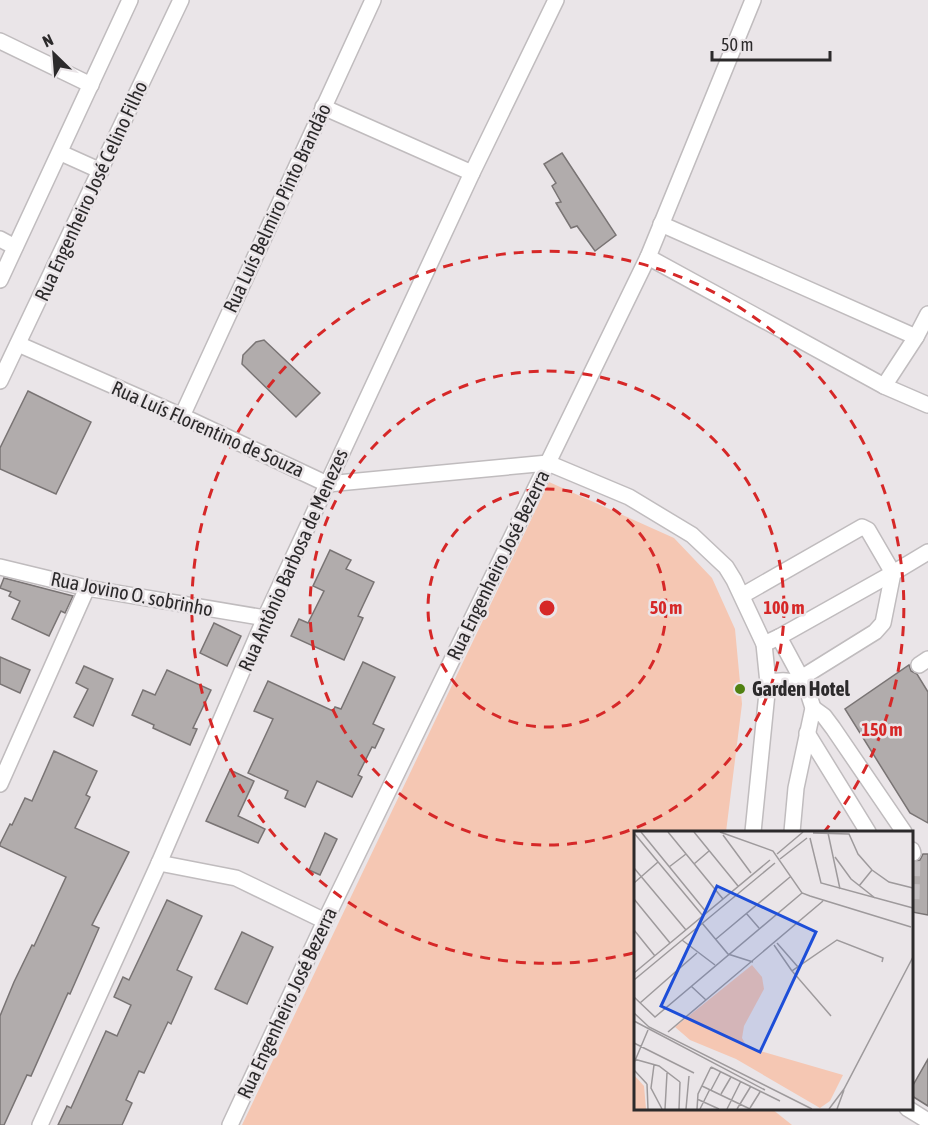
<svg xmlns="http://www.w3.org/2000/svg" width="928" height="1125" viewBox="0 0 928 1125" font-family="'Asap Condensed',sans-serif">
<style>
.green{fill:#f5c7b3}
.building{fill:#b1acac;stroke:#797474;stroke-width:1.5}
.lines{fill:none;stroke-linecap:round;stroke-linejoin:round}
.minor-tunnel{stroke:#c4c0c2;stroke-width:15;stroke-dasharray:15 8;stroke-linecap:butt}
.minor-casing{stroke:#c0bcbe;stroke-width:18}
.minor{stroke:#fff;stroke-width:15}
.ring{fill:none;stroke:#d62828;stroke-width:3;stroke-dasharray:10 8}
.poi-dot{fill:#508111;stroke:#eae5e8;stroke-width:2}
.labels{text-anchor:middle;stroke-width:5;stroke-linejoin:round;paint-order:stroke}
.street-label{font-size:20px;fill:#2c2a2b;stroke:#eae5e8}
.poi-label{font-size:20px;font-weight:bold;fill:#2c2a2b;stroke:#eae5e8;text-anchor:start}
.inset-road{fill:none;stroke:#9e9a9c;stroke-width:1.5}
.view{fill:#1d4ed8;fill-opacity:0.15;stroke:#1d4ed8;stroke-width:3}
.inset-edge{fill:none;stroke:#2c2a2b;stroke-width:3}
.centre{fill:#d62828;stroke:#eae5e8;stroke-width:3}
.ring-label{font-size:18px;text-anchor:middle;font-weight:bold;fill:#d62828;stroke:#eae5e8;stroke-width:5;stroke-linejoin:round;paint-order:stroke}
</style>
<rect width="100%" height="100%" fill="#eae5e8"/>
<!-- green -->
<polygon class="green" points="549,482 674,538 712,578 735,629 742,704 726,832 636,832 636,1108 772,1109 792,1125 242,1125"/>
<!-- building -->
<g class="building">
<polygon points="562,153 616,235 595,251 577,226 571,228 556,203 561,202 552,186 556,183 544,164"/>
<polygon points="264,340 320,393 296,417 242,364 243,355 256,342"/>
<polygon points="28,391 91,422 56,494 0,469 0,448"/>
<polygon points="330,550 351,560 346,569 374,582 358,616 363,618 344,660 291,636 299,619 308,623 324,591 313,586"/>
<polygon points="4,578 73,596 65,613 61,611 49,636 12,619 20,601 9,596 11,592 0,588"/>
<polygon points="214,623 241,636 227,666 200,653"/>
<polygon points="0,657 30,670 20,693 0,684"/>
<polygon points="363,662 395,677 373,724 384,729 375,748 372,747 358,775 362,777 352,797 317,781 305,807 285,798 288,791 248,773 273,719 254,711 268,681 333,711 335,707 341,709"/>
<polygon points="909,665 911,671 917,674 928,692 928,823 910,813 845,709"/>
<polygon points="84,666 113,679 93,726 74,717 88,689 76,683"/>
<polygon points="167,670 211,690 193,728 197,729 190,745 153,728 154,725 132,715 143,690 155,695"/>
<polygon points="54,751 97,771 86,795 90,797 75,828 129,852 92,925 99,928 70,994 68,993 31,1076 27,1075 4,1125 0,1125 0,1016 14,982 32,945 34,946 66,877 0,846 0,844 10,824 12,825 25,798 32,801"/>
<polygon points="230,770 254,781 238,816 265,829 258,843 206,821"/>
<polygon points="325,833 337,839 320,875 309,870"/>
<polygon points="923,854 928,854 928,915 912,912 912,863 920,860"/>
<polygon points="167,900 202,916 177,970 192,977 171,1024 168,1022 144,1073 139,1071 126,1100 132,1103 122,1125 58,1125 67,1106 71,1108 106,1031 117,1036 131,1005 114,997 123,977 129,980"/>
<polygon points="242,932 273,947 247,1004 215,989"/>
<polygon points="928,1059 928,1106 912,1096 912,1087"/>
</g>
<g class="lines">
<!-- minor-tunnel -->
<polyline class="minor-tunnel" points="912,899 913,853"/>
<!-- minor casing -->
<g class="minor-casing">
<g id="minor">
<polyline points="0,41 91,85"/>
<polyline points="323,107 472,173"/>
<polyline points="61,153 101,171"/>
<polyline points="661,224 916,337"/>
<polyline points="0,239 15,247"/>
<polyline points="648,257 884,386"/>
<polyline points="0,280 130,0"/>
<polyline points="928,314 916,337 884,386 928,405"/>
<polyline points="18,344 182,416 327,484 548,463 629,497 692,535 726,567 734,580 764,644 768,683 753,832"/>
<polyline points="0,381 181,0"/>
<polyline points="182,416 373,0"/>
<polyline points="0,567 87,588 265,618"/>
<polyline points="743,595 862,527 868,530 893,573 779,637 764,644"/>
<polyline points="779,637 807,689 813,708 796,788 792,832"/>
<polyline points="919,665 928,659"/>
<polyline points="801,678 875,632 883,623 893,573 928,552"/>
<path d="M768 683C783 679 794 680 807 689"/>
<polyline points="813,708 824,716 833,728 904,832"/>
<polyline points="807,733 868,832"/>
<polyline points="0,784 87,588"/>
<polyline points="912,850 913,853"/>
<polyline points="159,863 236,878 325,921"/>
<polyline points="907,1108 928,1121"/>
<polyline points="40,1125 159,863 265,618 472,173 556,0"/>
<polyline points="230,1125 325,921 648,257 753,0"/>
</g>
</g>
<!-- minor -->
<use href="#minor" class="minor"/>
</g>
<!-- distance rings -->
<g class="ring">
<circle cx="547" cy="608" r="119"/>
<circle cx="547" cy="608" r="237"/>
<path d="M633 953A356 356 0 1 1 824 832"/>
</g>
<!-- markers -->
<circle class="poi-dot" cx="740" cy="689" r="6"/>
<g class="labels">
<!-- street labels -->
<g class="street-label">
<text transform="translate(91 191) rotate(-65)" y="7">Rua Engenheiro José Celino Filho</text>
<text transform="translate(277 208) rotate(-65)" y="7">Rua Luís Belmiro Pinto Brandão</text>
<text transform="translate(208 429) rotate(24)" y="7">Rua Luís Florentino de Souza</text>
<text transform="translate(293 560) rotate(-66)" y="7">Rua Antônio Barbosa de Menezes</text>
<text transform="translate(498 565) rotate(-64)" y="7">Rua Engenheiro José Bezerra</text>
<text transform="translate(132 594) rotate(11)" y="7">Rua Jovino O. sobrinho</text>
<text transform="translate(287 1003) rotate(-65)" y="7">Rua Engenheiro José Bezerra</text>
</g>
<!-- poi labels -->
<g class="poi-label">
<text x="752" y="696">Garden Hotel</text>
</g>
</g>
<!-- overview -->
<g transform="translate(634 831)">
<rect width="279" height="279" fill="#eae5e8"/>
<path d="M118 134 128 146 130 158 110 195 108 207 113 216 209 244 196 270 186 277 102 228 56 209 41 196ZM0 244 10 255 12 278H0Z" fill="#f5c7b3"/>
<path class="inset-road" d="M7 1 73 82M34 1 89 68M60 1 104 55M86 1 139 20 168 62 176 65 277 96M0 2 69 85M179 2 215 3 224 23 238 39 255 51 279 57M194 2 206 58M89 4 117 42M176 7 187 52 279 77M143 23 169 1M201 26 217 48 241 67M146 28 173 7M60 33 75 20M35 36 52 23M0 37 52 99M0 52 24 31M225 55 238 39M0 68 36 112M112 82 125 97M68 92 94 123 119 131M0 99 21 125M82 108 156 46M48 109 81 134M143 112 164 136M140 114 158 140M0 142 136 29M0 149 141 32M57 155 72 169M0 166 21 186 168 62M6 172 63 122M0 182 15 196 178 278M197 185 158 140 203 109 249 127 248 131M0 190 131 259M34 201 189 70M0 212 60 242M0 228 25 235 46 251M0 232 14 199M20 234 17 257 28 278M77 236 146 270M0 239 13 253M13 253 14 278M68 255 116 278M77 259 87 240M87 263 97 246M63 268 85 278M116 277 126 261M31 278 33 242M45 278 46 251M52 278 55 245M63 278 64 263 77 236M66 278 76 258M93 278 107 250M103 278 117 255M195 278 210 258 279 126M203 278 210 259"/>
<path class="view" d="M83 55 182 101 126 221 27 175Z"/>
<rect width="279" height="279" class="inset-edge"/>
</g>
<circle cx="547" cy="608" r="9" class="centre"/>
<g class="ring-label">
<text x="666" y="614">50 m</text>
<text x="784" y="614">100 m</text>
<text x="882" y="736">150 m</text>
</g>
<!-- north arrow -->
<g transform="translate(54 54) rotate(335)" stroke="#eae5e8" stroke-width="4.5" paint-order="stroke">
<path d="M0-4.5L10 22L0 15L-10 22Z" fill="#2c2a2b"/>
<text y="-9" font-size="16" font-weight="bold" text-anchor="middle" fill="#2c2a2b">N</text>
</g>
<!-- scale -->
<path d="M712 51v9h118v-9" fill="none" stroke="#2c2a2b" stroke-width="3"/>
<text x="721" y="51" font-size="18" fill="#2c2a2b" stroke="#eae5e8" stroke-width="4.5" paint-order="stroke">50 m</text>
</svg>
